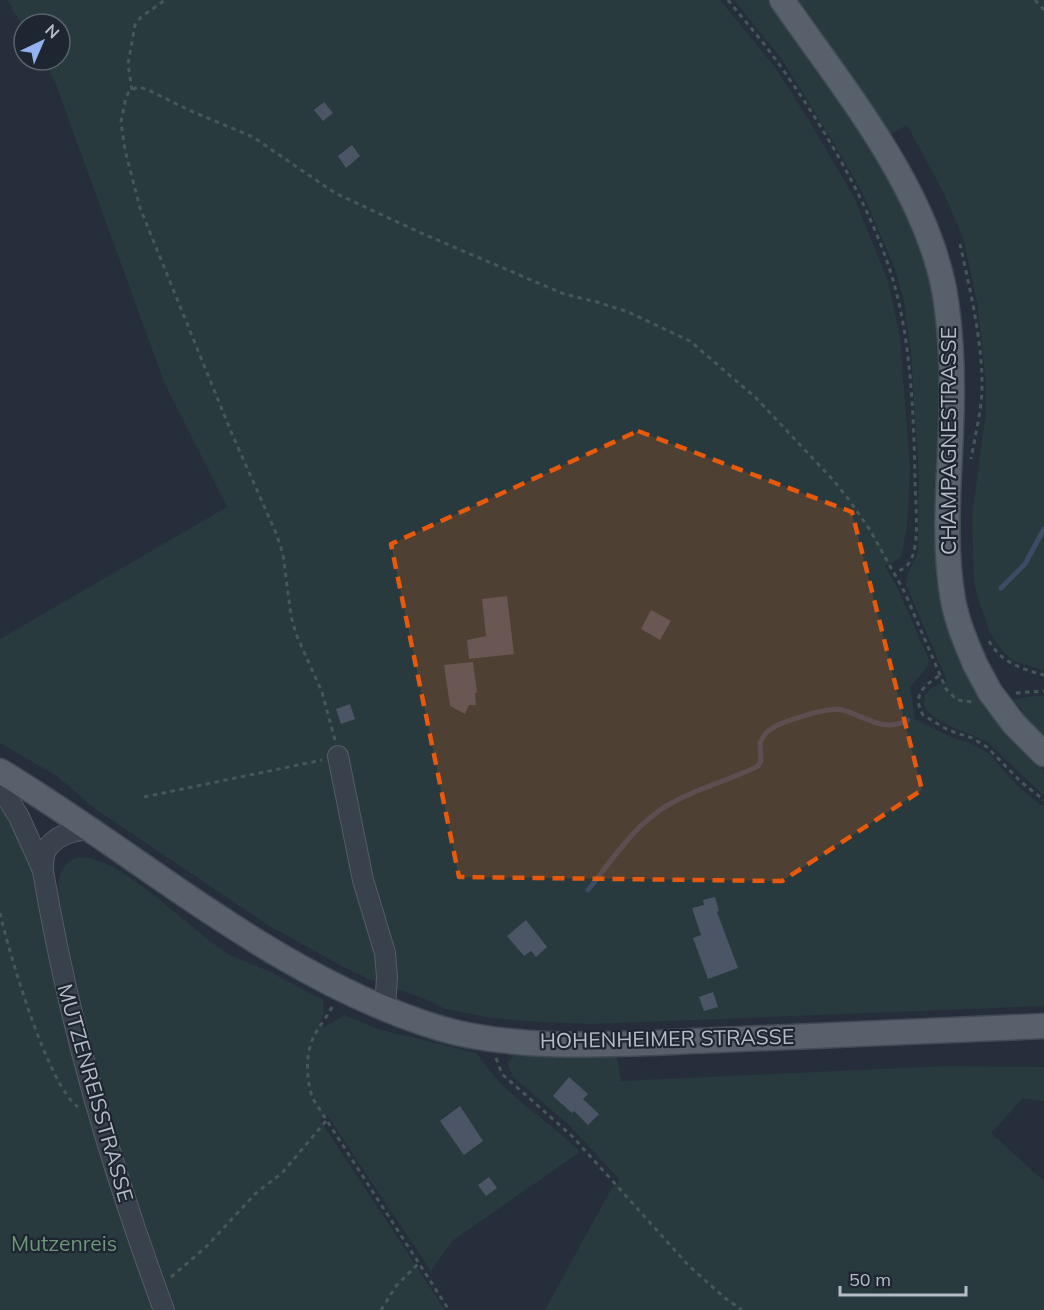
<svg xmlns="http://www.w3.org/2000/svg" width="1044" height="1310" viewBox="0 0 1044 1310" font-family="Mulish,sans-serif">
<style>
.green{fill:#283a3d}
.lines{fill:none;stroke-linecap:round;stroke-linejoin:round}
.stream{stroke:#3d4b64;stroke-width:5}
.building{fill:#4c5565}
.minor-casing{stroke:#545c67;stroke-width:22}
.major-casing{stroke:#424a55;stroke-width:27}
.path{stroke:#46575a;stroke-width:3;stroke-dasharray:4.5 4.5;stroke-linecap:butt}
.minor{stroke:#39414c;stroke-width:20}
.major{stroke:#58606c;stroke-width:24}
.major-bridge-casing{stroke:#424a55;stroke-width:27;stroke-linecap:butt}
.major-bridge{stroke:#58606c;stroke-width:24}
.marked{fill:#e8590c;fill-opacity:0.2;stroke:#e8590c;stroke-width:4.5;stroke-dasharray:12 8;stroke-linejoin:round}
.labels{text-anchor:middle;stroke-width:4.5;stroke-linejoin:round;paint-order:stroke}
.street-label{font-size:21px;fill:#b5bcc7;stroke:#1e2631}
.park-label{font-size:21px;fill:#6e9679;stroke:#1e2631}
</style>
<rect width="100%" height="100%" fill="#262e3c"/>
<!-- green -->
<g class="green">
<polygon points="7,0 720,0 777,70 808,119 854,197 888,281 900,337 910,469 907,526 901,557 885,566 898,589 929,660 927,668 910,687 915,719 953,738 972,744 989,754 1017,785 1042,806 1044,804 1044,1006 592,1024 523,1021 486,1017 443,1008 425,999 371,980 342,966 268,925 94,808 57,776 0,743 0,639 227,507 164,382 54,79 43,60 60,60 60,24 24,24 24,28"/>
<path d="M734 0H773L846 108 902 199 924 254 938 313 956 648C974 698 1003 737 1044 770V796L989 743C974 733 924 722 924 702 924 697 926 692 930 689 934 686 941 684 947 681L906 584 908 573 918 553 919 477 911 353 904 301 894 266 861 190 832 140 781 58Z"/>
<polygon points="793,0 1044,0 1044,671 1012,660 1004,653 990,633 978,599 974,581 972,517 986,411 986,385 978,307 964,241 944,193 907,125 886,137"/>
<polygon points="1033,696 1044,696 1044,736 1022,714 1022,710 1013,700"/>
<polygon points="0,800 12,819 35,877 155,1310 0,1310"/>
<path d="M79 857C126 858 190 932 232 956 244 962 258 966 270 972 288 981 306 991 323 1000L324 1014 318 1025 325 1027 344 1015 378 1029 477 1053C500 1093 548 1119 580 1152L452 1241 431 1271 327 1115 320 1120 445 1310H176L132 1187 102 1092 61 915C58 894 52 865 79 857Z"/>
<polygon points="515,1055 617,1057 621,1081 946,1066 1044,1067 1044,1101 1023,1098 991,1133 1044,1181 1044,1310 545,1310 610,1191 620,1180 569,1125 513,1077 507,1062"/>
</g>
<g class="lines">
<!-- stream -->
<g class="stream">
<polyline points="1001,588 1025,564 1044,529"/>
<path d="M588 890C612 860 634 825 668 805 696 788 729 781 758 766L761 761 760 743C762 739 765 734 768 731 779 722 829 706 843 710 866 717 884 733 908 720"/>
</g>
</g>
<!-- building -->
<g class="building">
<polygon points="324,102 333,113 323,121 314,110"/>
<polygon points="352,145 360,156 346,168 338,156"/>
<polygon points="507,596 514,654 469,659 467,640 486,636 482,599"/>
<polygon points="651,610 671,621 660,640 641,629"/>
<polygon points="473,662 477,693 475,693 476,705 469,705 465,714 450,706 444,665"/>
<polygon points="350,704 355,719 341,724 336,709"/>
<polygon points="715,897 719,911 717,912 738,968 708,979 693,938 701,935 692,908 704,905 703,900"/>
<polygon points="526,920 547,947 536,957 531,951 524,956 507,936"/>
<polygon points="713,992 718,1007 704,1011 699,997"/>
<polygon points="569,1077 588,1094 583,1099 599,1114 588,1125 574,1111 572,1113 553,1096"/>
<polygon points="460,1106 483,1141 464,1155 440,1121"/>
<polygon points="489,1177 497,1188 486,1196 478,1185"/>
</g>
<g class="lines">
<!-- minor casing -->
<g class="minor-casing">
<g id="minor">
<polyline points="338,756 363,880 385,953 387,977 385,1007"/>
<polyline points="0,786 19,817 42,868"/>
<path d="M92 830C76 828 53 836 45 852 43 858 43 864 43 871 69 1025 110 1164 164 1310"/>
</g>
</g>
<!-- major casing -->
<g class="major-casing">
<g id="major">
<path d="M782 0C843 88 930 192 946 301 952 343 953 385 951 428 949 485 943 543 953 600 957 622 966 643 975 664"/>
<polyline points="1014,724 1044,754"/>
<path d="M0 771C143 857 278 979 439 1028 522 1053 632 1043 719 1040 827 1035 936 1031 1044 1026"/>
</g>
</g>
<!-- path -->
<g class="path">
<path d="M728 0C744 20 761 39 776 60 822 124 870 203 893 280 911 341 914 418 915 482 915 502 921 546 909 563 906 568 900 570 895 573"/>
<polyline points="1035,0 1044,10"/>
<polyline points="132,90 128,64 135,25 141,17 165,0"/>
<path d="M960 244C970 290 983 343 982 390 981 413 975 436 971 459"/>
<path d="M989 641C1001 662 1021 669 1044 675"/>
<path d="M939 676C923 686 912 696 923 715L948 730 972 738 987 747 1021 782 1044 800"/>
<polyline points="1016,693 1044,691"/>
<polyline points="335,740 322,692 296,634 291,616 283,554 276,533 232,434 140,208 125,150 121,122 126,97 129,92 137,87 146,89 191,111 253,137 335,193 421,233 564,294 597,302 628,312 690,341 756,398 835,482 849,500 870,530 905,593 946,689 957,700 974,702"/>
<polyline points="144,797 322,760"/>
<path d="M0 913C9 953 48 1086 78 1107"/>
<path d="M332 1007C327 1017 319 1026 314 1036 305 1054 306 1080 313 1099L449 1310"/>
<polyline points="496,1058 502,1074 572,1136 689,1266 725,1298 742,1310"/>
<polyline points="171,1277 205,1248 256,1193 282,1173 326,1121"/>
<polyline points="381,1310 396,1286 419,1263"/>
</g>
<!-- minor -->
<use href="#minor" class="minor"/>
<!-- major -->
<use href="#major" class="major"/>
<!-- major-bridge casing -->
<g class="major-bridge-casing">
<polyline id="major-bridge" points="975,664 990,692 1014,724"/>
</g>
<!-- major-bridge -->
<use href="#major-bridge" class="major-bridge"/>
</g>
<!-- marked area -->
<path class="marked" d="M638 431 852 512 922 790 782 881 459 877 391 544Z"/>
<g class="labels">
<!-- street labels -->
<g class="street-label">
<text transform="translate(949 441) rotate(-90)" y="7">CHAMPAGNESTRASSE</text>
<text transform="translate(667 1039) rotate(-1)" y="7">HOHENHEIMER STRASSE</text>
<text transform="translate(95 1093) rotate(74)" y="7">MUTZENREISSTRASSE</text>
</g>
<!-- park labels -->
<g class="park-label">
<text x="64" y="1251">Mutzenreis</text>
</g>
</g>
<!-- north arrow -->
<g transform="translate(42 42) rotate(44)"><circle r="28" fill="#1e2631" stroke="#5a626d" stroke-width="1.5"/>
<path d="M0-4.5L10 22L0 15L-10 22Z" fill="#92b3f0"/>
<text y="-9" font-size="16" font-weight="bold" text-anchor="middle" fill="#b5bcc7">N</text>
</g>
<!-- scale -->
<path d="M840 1286v9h126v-9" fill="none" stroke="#b5bcc7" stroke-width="3"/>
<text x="849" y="1286" font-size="18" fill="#b5bcc7" stroke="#1e2631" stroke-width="4.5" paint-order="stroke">50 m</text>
</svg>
